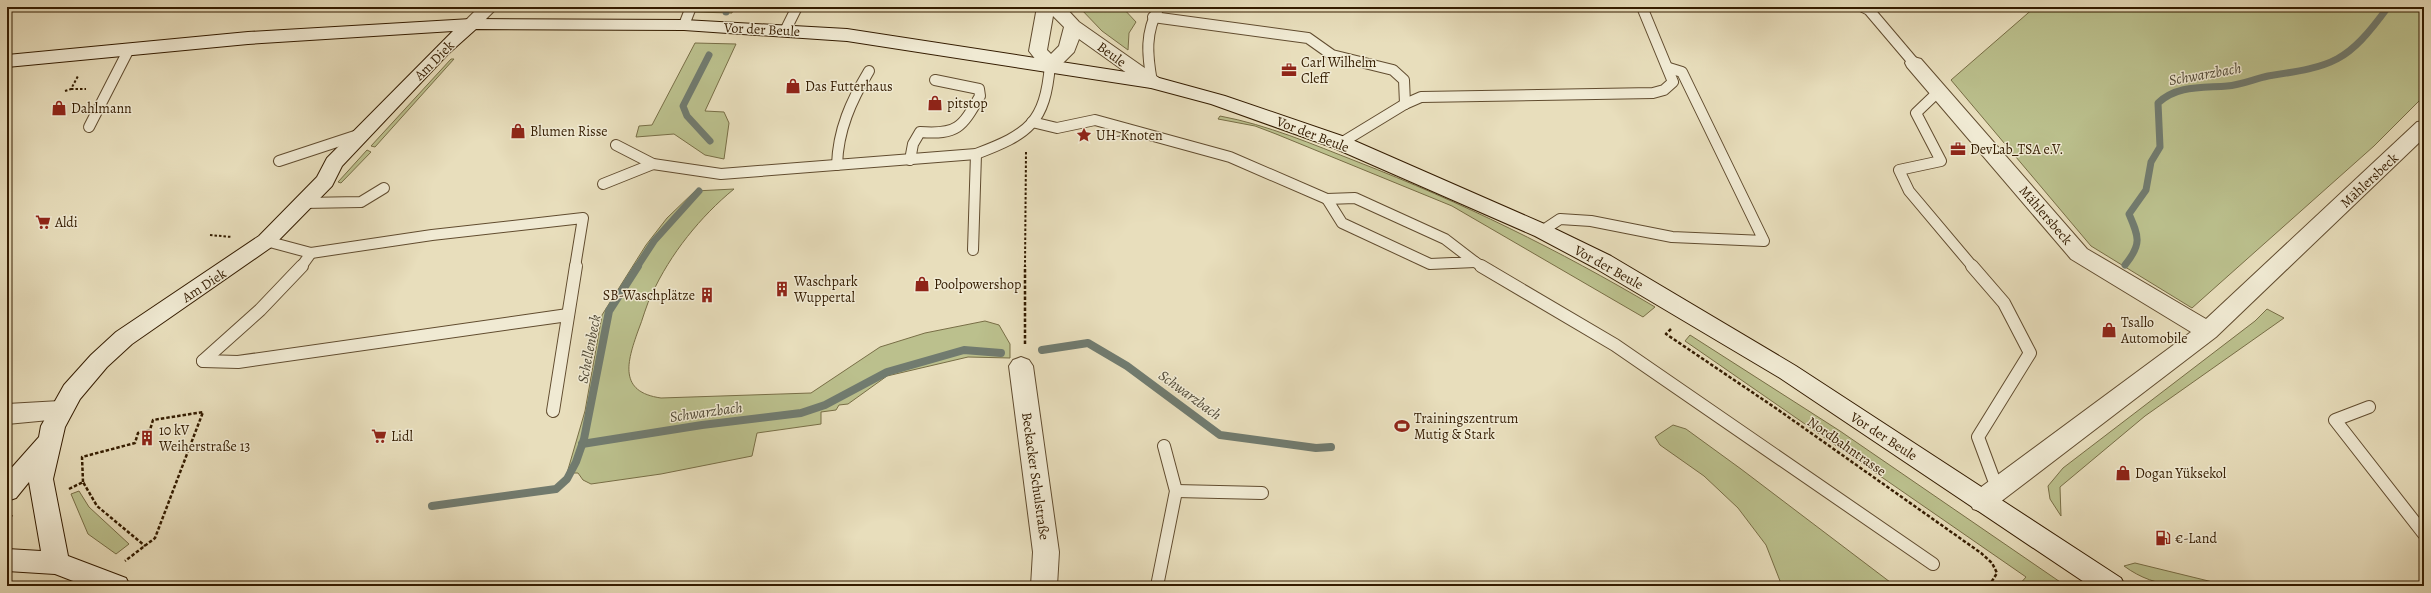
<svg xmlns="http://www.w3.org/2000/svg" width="2431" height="593" viewBox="0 0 2431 593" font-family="Alegreya,serif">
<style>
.green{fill:#bbc08d;stroke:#786e46}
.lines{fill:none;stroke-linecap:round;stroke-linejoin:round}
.stream-far1{stroke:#717b6f;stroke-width:7}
.stream{stroke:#717b6f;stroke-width:8}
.lane-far1-casing{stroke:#614c2f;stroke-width:12}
.lane-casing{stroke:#614c2f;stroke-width:14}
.street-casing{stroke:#614c2f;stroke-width:2}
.secondary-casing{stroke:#341c00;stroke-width:2}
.path-far1{stroke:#341c00;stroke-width:2;stroke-dasharray:2.5 2;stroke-linecap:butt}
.path{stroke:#341c00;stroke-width:2.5;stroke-dasharray:3.5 2;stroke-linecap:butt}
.lane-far1{stroke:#f0ead3;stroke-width:10}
.lane{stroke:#f0ead3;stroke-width:12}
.street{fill:#f0ead3;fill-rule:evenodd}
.secondary{fill:#f0ead3;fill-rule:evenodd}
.labels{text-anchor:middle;stroke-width:3;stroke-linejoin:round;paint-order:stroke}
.street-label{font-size:14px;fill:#341c00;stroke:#f0ead3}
.poi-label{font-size:14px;fill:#341c00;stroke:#f0ead3;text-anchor:start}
.water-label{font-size:15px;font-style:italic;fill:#524b38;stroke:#f0ead3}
</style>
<rect width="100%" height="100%" fill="#e8debc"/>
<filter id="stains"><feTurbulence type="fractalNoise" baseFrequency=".005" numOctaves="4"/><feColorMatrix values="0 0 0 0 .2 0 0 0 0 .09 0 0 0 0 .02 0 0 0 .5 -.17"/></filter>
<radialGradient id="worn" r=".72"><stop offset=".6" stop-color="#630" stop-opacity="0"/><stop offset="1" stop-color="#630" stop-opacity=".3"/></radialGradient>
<!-- green -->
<g class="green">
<polygon points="695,7 733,7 732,13 694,12"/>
<polygon points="1079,7 1122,7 1136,22 1129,33 1128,50 1102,31"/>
<polygon points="2035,7 2424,7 2424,96 2374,146 2192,308 2091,246 1951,80"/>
<polygon points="695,43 736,44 705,111 724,112 729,123 724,159 705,155 674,134 636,137 639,126 652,125"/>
<polygon points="451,59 454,59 375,147 371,146"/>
<path d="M1220 116C1268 125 1312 144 1358 162 1461 202 1559 250 1655 307L1643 317 1452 206 1276 134 1255 126 1218 119Z"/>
<polygon points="367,150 371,152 341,183 338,182"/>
<path d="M734 189C701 216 670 254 652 294 646 305 643 319 638 331 627 362 618 392 661 398L811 393 880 347 925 333 985 321 999 325 1010 344V358L968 357 887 376 848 404 839 405 836 410 821 412V424L757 433 752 456 661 474 591 484 583 480 578 473H567L585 411 602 315 646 245 667 218 695 191Z"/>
<polygon points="2267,309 2284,318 2145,416 2060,487 2061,516 2050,499 2048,486 2063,468 2255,321"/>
<polygon points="1690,335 1840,431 2066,586 2018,586 2026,577 1685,341"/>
<polygon points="1673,425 1686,429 1741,469 1890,582 1916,582 1924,586 1782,586 1766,545 1738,508 1704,476 1660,445 1655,437"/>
<polygon points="79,491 89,507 129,544 116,554 88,534 71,494"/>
<path d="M2135 563 2229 586C2190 586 2158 591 2124 566Z"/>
</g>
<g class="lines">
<!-- stream-far1 -->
<g class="stream-far1">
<polyline points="726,7 726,12"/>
<polyline points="709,55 683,106 687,116 710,141"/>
<path d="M2125 265C2142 244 2139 237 2129 214L2146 190 2151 162 2160 147 2158 103C2177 85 2202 88 2227 86 2241 85 2254 79 2268 76 2334 66 2347 63 2388 7"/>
<polyline points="637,267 654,241 699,191"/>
</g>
<!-- stream -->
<g class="stream">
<polyline points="1042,350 1088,343 1127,366 1220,435 1316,448 1331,447"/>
<polyline points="582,444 702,425 801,413 825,405 887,372 964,350 1001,353"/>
<polyline points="432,506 556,489 567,479 576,462 584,439 609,311 638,266"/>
</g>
<!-- lane-far1 casing -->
<g class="lane-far1-casing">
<g id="lane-far1">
<polyline points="1863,7 1869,10 1914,63"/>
<polyline points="1153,17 1308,38 1332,55 1393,70 1404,80 1405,104"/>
<polyline points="684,25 691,7"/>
<polyline points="786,29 797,7"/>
<path d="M1152 82C1147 54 1145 33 1159 7"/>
<polyline points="1939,91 1916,113 1941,161 1899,170 1909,191 1973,267"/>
<polyline points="1032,122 1057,128 1095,120 1230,157 1327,199"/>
<polyline points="89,127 129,49"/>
<polyline points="1341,143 1405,104 1421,97 1653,93 1664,90 1673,82 1642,7"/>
<path d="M616 145 653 164 721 174 976 154C1029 134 1045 123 1050 65"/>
<path d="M910 160 913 144 920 132C958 135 962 127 980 96L979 89 935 80"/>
<polyline points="279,161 361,134"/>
<path d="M837 165C838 130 851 101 869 71"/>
<polyline points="603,184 653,164"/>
<polygon points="1355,198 1445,239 1475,262 1430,264 1342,223 1327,199"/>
<polyline points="303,203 361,202 384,188"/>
<polyline points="1542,231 1560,219 1591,221 1672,237 1764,241 1682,72 1669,68"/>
<polyline points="266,241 311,253 432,235 583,218 575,267"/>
<polyline points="973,250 976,154"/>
<polyline points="1475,262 1483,267"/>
<polyline points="301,267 311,253"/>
</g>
</g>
<!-- lane casing -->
<g class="lane-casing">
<g id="lane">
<polyline points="1481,266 1615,345 1933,564"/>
<polyline points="1972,266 2004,303 2030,353 1978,437 1997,488"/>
<polyline points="203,361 238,362 568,315"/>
<polyline points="203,361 260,310 302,266"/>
<polyline points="2369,407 2335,420 2424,534"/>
<polyline points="553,411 576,266"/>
<polyline points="1176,491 1262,493"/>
<polyline points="1157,586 1176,491 1164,446"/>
</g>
</g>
<!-- street casing -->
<g class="street-casing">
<g id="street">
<polygon points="479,7 498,7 477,28 465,28 462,24"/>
<path d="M1037 7H1065L1079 22 1159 78 1161 82 1159 86 1152 88 1145 86 1079 39 1074 52 1057 69H1043L1029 51ZM1053 16 1064 27 1059 46 1051 54 1047 50Z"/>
<polygon points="1914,57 1921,59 2087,249 2206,319 2417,122 2424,121 2424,138 2216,337 1991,509 1982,512 1973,509 1969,501 1973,493 2191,332 2071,259 1907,67 1905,63 1907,59"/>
<polygon points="1021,357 1029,360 1033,366 1059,552 1057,586 1031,586 1033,552 1009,366 1013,360"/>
<polygon points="60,401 68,403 72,410 68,417 60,419 7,424 7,404"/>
</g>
</g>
<!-- secondary casing -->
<g class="secondary-casing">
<polygon id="secondary" points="471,19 684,20 847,29 1152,76 1225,96 1348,138 1549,226 1611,256 1796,366 2121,578 2125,586 2090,586 1780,378 1595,268 1535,236 1334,148 1211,104 1151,88 847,41 684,30 476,29 448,54 342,166 332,186 273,246 132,344 107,367 80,399 65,427 53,479 68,556 126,578 130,586 86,586 55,574 7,571 7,549 41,551 29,482 16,498 7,501 7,473 39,437 41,426 64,385 91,355 116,332 259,236 317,177 327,158 453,31 248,44 7,67 7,55 248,32"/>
</g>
<!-- path-far1 -->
<g class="path-far1">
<polyline points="71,89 86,89"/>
<polyline points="65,91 71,89 78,76"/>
<polyline points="210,235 232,237"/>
<polyline points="1025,267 1026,151"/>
</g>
<!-- path -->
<g class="path">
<polyline points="1671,329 1666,334 1777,409 1981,553 1992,563 1997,573 1989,586"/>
<polyline points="1025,344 1025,266"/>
<polyline points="83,482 82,457 135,443 138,433 150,430 153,420 203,412 155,538 125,561"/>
<polyline points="69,489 83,482 97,506 145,546"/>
<polyline points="7,521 12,515"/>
</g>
<!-- lane-far1 -->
<use href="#lane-far1" class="lane-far1"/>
<!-- lane -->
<use href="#lane" class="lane"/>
<!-- street -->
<use href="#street" class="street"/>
<!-- secondary -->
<use href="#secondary" class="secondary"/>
</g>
<!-- icons -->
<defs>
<g id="office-bare" transform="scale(1.2)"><path d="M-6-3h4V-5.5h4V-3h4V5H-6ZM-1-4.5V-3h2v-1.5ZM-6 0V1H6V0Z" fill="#8f2418" stroke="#f0ead3" stroke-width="2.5" paint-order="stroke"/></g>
<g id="shop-bare" transform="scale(1.2)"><path d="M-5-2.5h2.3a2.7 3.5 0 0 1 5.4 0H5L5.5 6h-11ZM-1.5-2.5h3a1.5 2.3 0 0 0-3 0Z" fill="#8f2418" stroke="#f0ead3" stroke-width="2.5" paint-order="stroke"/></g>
<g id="sight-bare" transform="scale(1.2)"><path d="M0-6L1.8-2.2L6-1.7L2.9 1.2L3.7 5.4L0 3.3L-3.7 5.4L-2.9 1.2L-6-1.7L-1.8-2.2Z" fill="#8f2418" stroke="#f0ead3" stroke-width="2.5" paint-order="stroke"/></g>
<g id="supermarket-bare" transform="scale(1.2)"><path d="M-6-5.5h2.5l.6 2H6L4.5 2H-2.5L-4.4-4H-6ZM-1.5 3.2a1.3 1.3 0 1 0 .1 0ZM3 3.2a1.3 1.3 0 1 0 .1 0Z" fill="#8f2418" stroke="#f0ead3" stroke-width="2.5" paint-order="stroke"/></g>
<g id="building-bare" transform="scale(1.2)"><path d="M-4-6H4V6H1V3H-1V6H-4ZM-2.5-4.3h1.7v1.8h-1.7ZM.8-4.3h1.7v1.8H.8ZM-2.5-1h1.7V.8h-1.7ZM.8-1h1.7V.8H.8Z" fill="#8f2418" stroke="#f0ead3" stroke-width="2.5" paint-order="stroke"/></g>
<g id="stadium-bare" transform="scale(1.2)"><path d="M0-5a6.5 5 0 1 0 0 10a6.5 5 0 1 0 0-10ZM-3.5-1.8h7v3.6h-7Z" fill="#8f2418" stroke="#f0ead3" stroke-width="2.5" paint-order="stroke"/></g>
<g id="fuel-bare" transform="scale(1.2)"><path d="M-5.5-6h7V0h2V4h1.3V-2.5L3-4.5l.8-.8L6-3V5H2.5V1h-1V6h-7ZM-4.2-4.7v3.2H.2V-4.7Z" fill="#8f2418" stroke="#f0ead3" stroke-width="2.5" paint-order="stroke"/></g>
</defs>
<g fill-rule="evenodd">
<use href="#office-bare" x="1289" y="70"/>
<use href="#shop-bare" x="793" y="86"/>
<use href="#shop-bare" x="935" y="103"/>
<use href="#shop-bare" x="59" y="108"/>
<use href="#shop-bare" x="518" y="131"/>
<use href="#sight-bare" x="1084" y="135"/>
<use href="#office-bare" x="1958" y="149"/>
<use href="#supermarket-bare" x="43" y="222"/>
<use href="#shop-bare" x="922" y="284"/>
<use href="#building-bare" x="782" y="289"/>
<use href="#building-bare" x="707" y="295"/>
<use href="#shop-bare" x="2109" y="330"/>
<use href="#stadium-bare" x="1402" y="426"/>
<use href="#supermarket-bare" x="379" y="436"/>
<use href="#building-bare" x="147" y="438"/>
<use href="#shop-bare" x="2123" y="473"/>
<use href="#fuel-bare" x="2163" y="538"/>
</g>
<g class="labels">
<!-- street labels -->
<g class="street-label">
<text transform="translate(762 29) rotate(3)" y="5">Vor der Beule</text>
<text transform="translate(1112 54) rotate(36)" y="5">Beule</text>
<text transform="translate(434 60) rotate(-45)" y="5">Am Diek</text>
<text transform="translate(1313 134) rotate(21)" y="5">Vor der Beule</text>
<text transform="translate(2369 180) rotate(-43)" y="5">Mählersbeck</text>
<text transform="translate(2046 215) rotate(49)" y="5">Mählersbeck</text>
<text transform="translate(1609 267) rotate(29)" y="5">Vor der Beule</text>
<text transform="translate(204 285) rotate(-33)" y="5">Am Diek</text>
<text transform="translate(1884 436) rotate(33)" y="5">Vor der Beule</text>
<text transform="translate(1847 446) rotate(35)" y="5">Nordbahntrasse</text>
<text transform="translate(1036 476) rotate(82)" y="5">Beckacker Schulstraße</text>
</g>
<!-- poi labels -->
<g class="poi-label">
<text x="1301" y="67">Carl Wilhelm<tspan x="1301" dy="16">Cleff</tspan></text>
<text x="805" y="91">Das Futterhaus</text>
<text x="947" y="108">pitstop</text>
<text x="71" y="113">Dahlmann</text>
<text x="530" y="136">Blumen Risse</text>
<text x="1096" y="140">UH-Knoten</text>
<text x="1970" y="154">DevLab_TSA e.V.</text>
<text x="55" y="227">Aldi</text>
<text x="794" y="286">Waschpark<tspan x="794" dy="16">Wuppertal</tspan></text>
<text x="934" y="289">Poolpowershop</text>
<text x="695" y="300" text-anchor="end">SB-Waschplätze</text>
<text x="2121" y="327">Tsallo<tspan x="2121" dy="16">Automobile</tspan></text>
<text x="1414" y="423">Trainingszentrum<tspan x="1414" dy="16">Mutig &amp; Stark</tspan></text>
<text x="159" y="435">10 kV<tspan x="159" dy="16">Weiherstraße 13</tspan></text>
<text x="391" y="441">Lidl</text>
<text x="2135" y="478">Dogan Yüksekol</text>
<text x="2175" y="543">€-Land</text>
</g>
<!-- water labels -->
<g class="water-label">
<text transform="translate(2205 74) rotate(-10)" y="5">Schwarzbach</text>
<text transform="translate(589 349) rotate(-79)" y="5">Schellenbeck</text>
<text transform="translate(1190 395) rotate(36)" y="5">Schwarzbach</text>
<text transform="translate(706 412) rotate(-8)" y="5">Schwarzbach</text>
</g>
</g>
<!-- margin -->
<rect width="2431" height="593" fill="none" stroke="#e8debc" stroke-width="24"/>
<rect x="8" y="8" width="2415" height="577" fill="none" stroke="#341c00" stroke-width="2"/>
<rect x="12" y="12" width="2407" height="569" fill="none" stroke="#341c00"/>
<rect width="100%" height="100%" filter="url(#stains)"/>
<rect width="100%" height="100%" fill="url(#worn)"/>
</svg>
